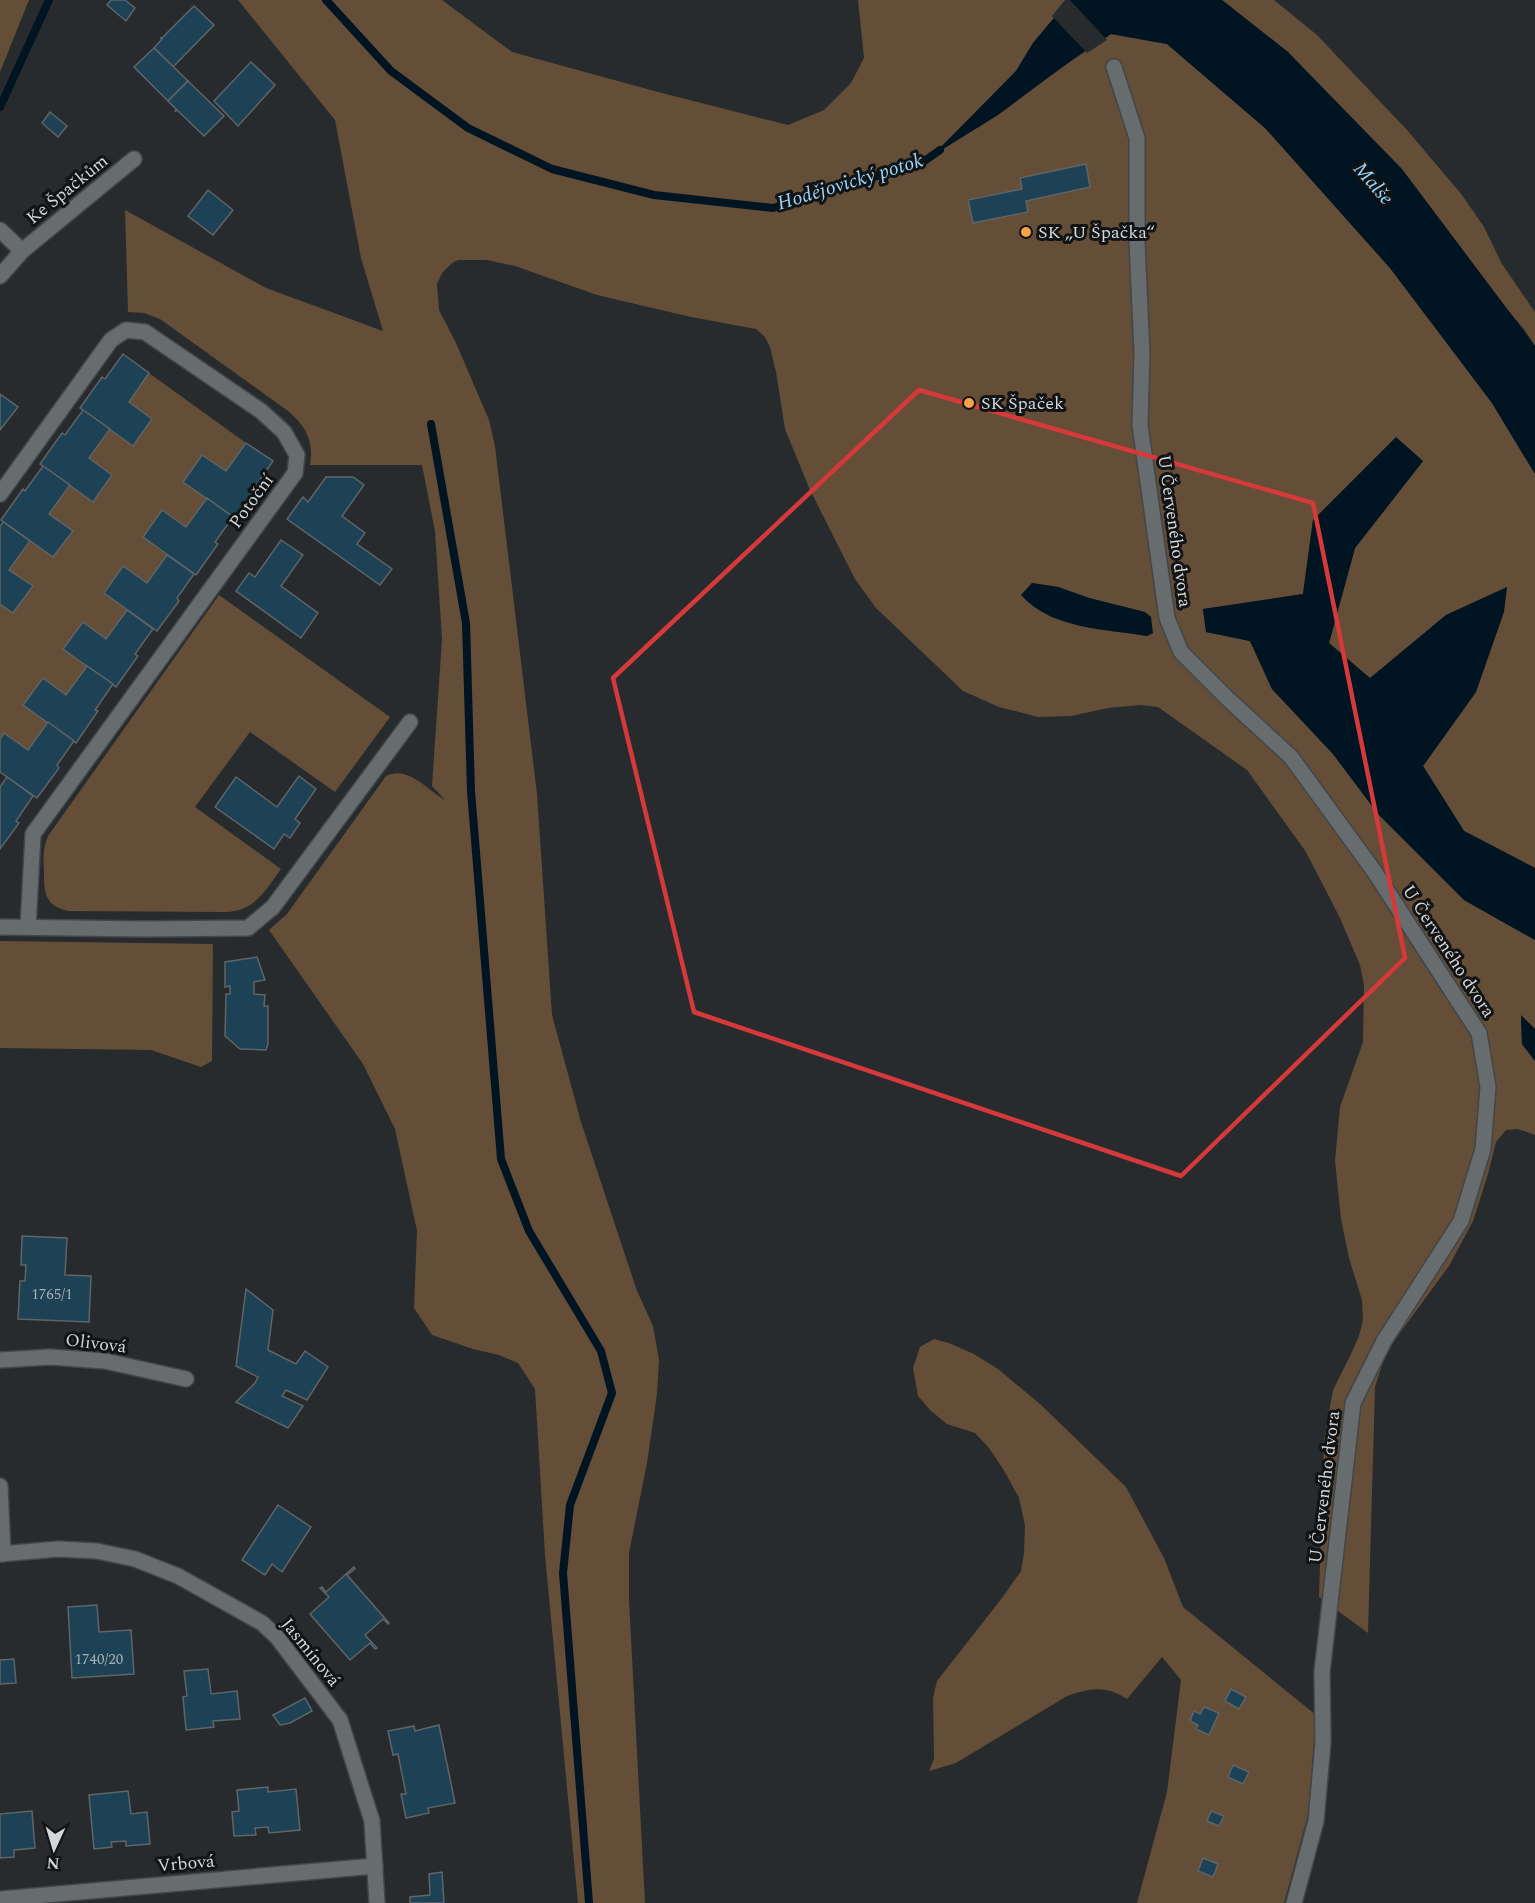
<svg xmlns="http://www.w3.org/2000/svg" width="1535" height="1903" viewBox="0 0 1535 1903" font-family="Spectral,serif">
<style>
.green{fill:#644e38;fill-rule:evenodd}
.water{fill:#001422}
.pier{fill:#272b2d}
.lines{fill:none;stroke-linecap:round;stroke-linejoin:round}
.stream{stroke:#001422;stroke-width:8}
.building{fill:#1d4255;stroke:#606466;stroke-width:1.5}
.street-casing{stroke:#434648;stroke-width:18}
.street{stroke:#676c6e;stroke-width:15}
.marked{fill:none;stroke:#d6393a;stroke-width:4.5;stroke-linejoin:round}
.poi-dot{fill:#f5a346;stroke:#121314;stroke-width:2}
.labels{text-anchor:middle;stroke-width:6;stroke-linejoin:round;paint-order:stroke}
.number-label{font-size:15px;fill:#a6b1b7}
.street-label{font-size:18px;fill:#d4d6d8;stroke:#121314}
.poi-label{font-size:18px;fill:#d4d6d8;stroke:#121314;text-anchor:start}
.water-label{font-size:20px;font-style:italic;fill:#96d7fb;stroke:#121314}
</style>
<rect width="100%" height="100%" fill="#272b2d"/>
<!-- green -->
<g class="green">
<polygon points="0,0 29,0 0,72"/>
<path d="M238 0H442L512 52 658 92 788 125 824 110 851 83 864 58 858 0H1069L1033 43 1016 71 935 154 1111 34 1167 44 1265 128 1390 268 1492 403 1535 474V868L1464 831 1423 766 1476 692 1507 588 1446 615 1370 679 1329 643 1355 548 1423 461 1313 520 1303 594 1203 609 1206 632 1250 641 1272 689 1333 754 1378 814 1464 900 1535 940V1029L1521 1016 1522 1044 1535 1061V1135L1518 1129 1506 1130 1496 1142 1488 1174 1473 1221 1449 1266 1386 1352 1375 1387 1368 1633 1319 1597 1324 1440 1333 1390 1350 1356 1359 1336 1363 1320 1362 1300 1349 1258 1341 1219 1335 1161 1340 1107 1363 1042 1364 985 1360 965 1340 918 1306 852 1247 770 1158 707 1141 705 1108 708 1071 716 1038 717 999 707 963 691 876 608 855 579 810 490 785 429 776 372 770 347 765 337 756 329 691 317 597 295 515 266 487 260H458L452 263 442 273 437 284 439 310 456 343 489 420 495 446 537 794 552 1015 581 1122 637 1291 653 1326 659 1360 657 1394 647 1463 629 1553V1600L645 1903H578L545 1555 535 1389 518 1363 499 1355 473 1349 432 1335 414 1308 417 1231 395 1129 363 1064 269 930 287 914 386 776C408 765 427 790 445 800L432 786 442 639 435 531 422 465H310C314 441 306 426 288 411L160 319 144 313 128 312 125 210 266 288 383 331 361 258 335 120ZM1032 583 1058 587 1089 598 1144 612 1151 617 1147 636 1081 625 1051 617 1022 595Z"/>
<polygon points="1222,0 1274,0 1317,35 1407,130 1462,195 1484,227 1502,264 1535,312 1535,346 1524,329 1288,52"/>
<polygon points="149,373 246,443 226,471 202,455 207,498 186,527 143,537 167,555 147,583 123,567 104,592 127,610 106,639 83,622 64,648 87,666 66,695 43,678 24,704 48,722 28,750 4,734 0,739 0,604 13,613 33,586 9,570 30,541 53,557 72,531 49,514 70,485 94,501 112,475 89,458 110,429 133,446 152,419 129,402"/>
<path d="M219 595 390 717 335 792 250 732 195 807 281 869C266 890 255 910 228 912L69 911C44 906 44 892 44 870 43 858 43 847 48 836Z"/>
<polygon points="0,941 213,944 212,1061 201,1067 151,1050 0,1048"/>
<path d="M934 1339 949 1343 974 1354 998 1369 1040 1404 1126 1487 1164 1558 1183 1607 1316 1715 1308 1815 1284 1903H1137L1167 1792 1181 1680 1162 1657 1127 1699C1105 1685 1091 1688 1067 1696L956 1763 929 1771 934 1759 933 1698 937 1681 1002 1598 1021 1571 1024 1553 1025 1525 1019 1498 1005 1472 989 1448 975 1433 947 1424 931 1411 918 1396 913 1368 920 1347Z"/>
</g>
<!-- water -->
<g class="water">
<polygon points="1069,0 1222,0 1288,52 1402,169 1535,346 1535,474 1492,403 1390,268 1265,128 1167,44 1111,34 1076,57 998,115 932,156 1016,71 1033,43"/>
<polygon points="1396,437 1423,461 1355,548 1329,643 1370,678 1446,615 1507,587 1504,612 1476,692 1423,766 1464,831 1535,868 1535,940 1464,900 1378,814 1333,754 1272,689 1250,641 1206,632 1203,609 1303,594 1313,520"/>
<path d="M1032 583 1058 587 1089 598 1145 612 1151 617 1153 633 1147 636C1105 629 1051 629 1021 595Z"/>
<polygon points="1521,1015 1535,1029 1535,1061 1522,1044"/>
</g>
<!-- pier -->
<polygon class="pier" points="1065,0 1070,0 1107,40 1087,53 1052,16"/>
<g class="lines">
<!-- stream -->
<g class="stream">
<polyline points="326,0 391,71 468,128 552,169 654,195 773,208 923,162 940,150"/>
<polyline points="0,107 49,0"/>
<polyline points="431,424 466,623 471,791 501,1159 529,1231 601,1351 612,1393 570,1505 563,1573 589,1903"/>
</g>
</g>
<!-- building -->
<g class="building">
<polygon points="111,0 125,0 135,8 126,21 107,5"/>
<polygon points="194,6 214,25 173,67 154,48 162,39 160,38 162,38"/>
<polygon points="154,48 188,81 168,101 134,67"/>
<polygon points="251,62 275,85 238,126 214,101"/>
<polygon points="188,81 224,116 204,136 177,110 175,112 176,109 168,101"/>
<polygon points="50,112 67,126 58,137 42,123"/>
<polygon points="1086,164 1090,187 1026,201 1028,212 973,223 968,200 1022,189 1020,178"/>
<polygon points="208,190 233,210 213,235 188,216"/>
<polygon points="123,354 149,373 129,402 152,419 133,446 80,408 102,377 105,379"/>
<polygon points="0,394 18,407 0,430"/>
<polygon points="83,410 110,429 89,458 112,475 93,502 40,464 62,433 65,435"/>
<polygon points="246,443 273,461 255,487 258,489 236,519 183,482 202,455 226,471"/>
<polygon points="43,466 70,485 49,514 73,531 53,557 1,520 23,489 25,491"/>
<polygon points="326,477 353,477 364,485 342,516 365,533 357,544 392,569 380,585 287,519 303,497 308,502"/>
<polygon points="207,498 233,517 215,542 218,544 196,575 143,537 162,510 186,527"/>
<polygon points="3,522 30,541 9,570 33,586 13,613 0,604 0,526"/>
<polygon points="281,540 303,555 281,586 318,613 301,638 236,591 249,573 255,577"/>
<polygon points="167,555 194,574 177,598 179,601 157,631 104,593 123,566 147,583"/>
<polygon points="127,610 153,629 135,654 138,656 116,687 63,649 83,622 106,639"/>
<polygon points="87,666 113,684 95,710 98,711 76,743 23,705 43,678 66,695"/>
<polygon points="48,722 74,741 57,765 59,768 37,798 0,772 0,739 4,733 28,750"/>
<polygon points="299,776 316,789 295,819 300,823 290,838 284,834 274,849 215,807 236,777 277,807"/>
<polygon points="7,777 33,796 16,821 19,823 0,849 0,787"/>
<polygon points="257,957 265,980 254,982 254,994 265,995 264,1006 268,1006 268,1044 266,1050 240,1049 225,1036 226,994 230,994 230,986 225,987 225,962"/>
<polygon points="22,1236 67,1238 65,1275 91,1276 89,1322 18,1319 20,1281 25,1281 26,1265 21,1265"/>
<polygon points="246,1289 273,1310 268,1350 296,1364 305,1351 328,1367 307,1400 286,1390 282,1396 303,1406 288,1428 236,1402 255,1383 258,1377 236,1366"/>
<polygon points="278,1505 311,1527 282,1572 272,1564 265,1575 242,1560"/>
<polygon points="354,1567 355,1569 347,1575 389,1623 388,1624 383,1619 365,1635 377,1648 375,1649 370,1643 350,1660 310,1614 329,1597 320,1588 322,1587 326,1592"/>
<polygon points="97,1605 99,1632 131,1630 134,1674 72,1678 68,1607"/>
<polygon points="14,1659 16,1683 0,1684 0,1660"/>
<polygon points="208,1669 211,1694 237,1691 240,1719 213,1721 214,1727 186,1730 183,1697 187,1696 184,1671"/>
<polygon points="1231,1689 1246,1697 1239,1709 1225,1701"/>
<polygon points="305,1698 312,1711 290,1723 280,1725 273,1715"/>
<polygon points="1204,1707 1219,1713 1209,1735 1196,1729 1198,1725 1190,1721 1194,1711 1200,1714"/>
<polygon points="439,1725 455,1803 428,1808 429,1813 406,1818 401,1794 406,1794 398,1754 393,1755 388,1731 414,1726 415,1731"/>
<polygon points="1233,1765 1249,1772 1243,1784 1228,1777"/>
<polygon points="268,1787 268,1792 296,1789 300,1830 269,1833 268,1827 255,1828 256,1835 234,1836 232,1812 239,1811 237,1790"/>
<polygon points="128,1791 131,1814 147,1812 150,1844 126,1846 126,1841 111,1842 112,1847 94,1849 89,1795"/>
<polygon points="32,1811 35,1848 14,1850 14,1857 0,1858 0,1814"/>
<polygon points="1211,1811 1224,1816 1219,1826 1207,1821"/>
<polygon points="1203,1858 1218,1864 1213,1877 1198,1871"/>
<polygon points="442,1872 444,1903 410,1903 410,1897 430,1895 429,1874"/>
</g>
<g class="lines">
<!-- street casing -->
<g class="street-casing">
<g id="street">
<polyline points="1114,67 1137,138 1137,242 1142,353 1140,425 1167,618 1181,652 1228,699 1291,757 1374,871 1479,1033 1488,1087 1483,1149 1461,1221 1384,1341 1353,1403 1322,1672 1323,1742 1316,1821 1294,1903"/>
<polyline points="0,230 22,251"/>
<polyline points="0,276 22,251 134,159"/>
<polyline points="0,494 111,340 126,330 145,332 261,411 284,432 297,455 295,473 33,834 28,927"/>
<polyline points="0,927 144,929 248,928 273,907 410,722"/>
<polyline points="0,1360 50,1357 105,1361 186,1379"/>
<polyline points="0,1486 3,1554"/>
<polyline points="0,1554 58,1549 97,1551 135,1559 178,1576 262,1623 277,1637 340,1720 372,1821 377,1903"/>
<polyline points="0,1899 375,1866"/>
</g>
</g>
<!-- street -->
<use href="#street" class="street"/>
</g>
<!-- marked area -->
<path class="marked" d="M919 390 1313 503 1405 958 1181 1176 694 1012 613 678Z"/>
<!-- markers -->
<g class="poi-dot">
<circle cx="1026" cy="232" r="6"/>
<circle cx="969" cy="403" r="6"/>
</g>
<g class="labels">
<!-- number labels -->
<g class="number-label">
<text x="52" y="1299">1765/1</text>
<text x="99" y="1664">1740/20</text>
</g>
<!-- street labels -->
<g class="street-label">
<text transform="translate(67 189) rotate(-39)" y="6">Ke Špačkům</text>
<text transform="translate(251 501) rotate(-54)" y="6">Potoční</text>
<text transform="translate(1175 531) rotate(82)" y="6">U Červeného dvora</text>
<text transform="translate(1449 951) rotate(57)" y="6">U Červeného dvora</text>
<text transform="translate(96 1343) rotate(7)" y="6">Olivová</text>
<text transform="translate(1324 1487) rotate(-83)" y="6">U Červeného dvora</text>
<text transform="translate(311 1652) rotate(51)" y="6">Jasmínová</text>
<text transform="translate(186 1863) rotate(-5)" y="6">Vrbová</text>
</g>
<!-- poi labels -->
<g class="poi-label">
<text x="1038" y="238">SK „U Špačka“</text>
<text x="981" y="409">SK Špaček</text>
</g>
<!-- water labels -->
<g class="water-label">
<text transform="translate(850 181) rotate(-17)" y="7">Hodějovický potok</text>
<text transform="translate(1374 183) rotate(49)" y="7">Malše</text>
</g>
</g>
<!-- north arrow -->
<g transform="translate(54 1849) rotate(184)" stroke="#121314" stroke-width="4.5" paint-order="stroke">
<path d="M0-4.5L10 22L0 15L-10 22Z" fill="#d4d6d8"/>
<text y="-9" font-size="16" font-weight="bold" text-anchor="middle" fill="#d4d6d8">N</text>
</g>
</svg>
